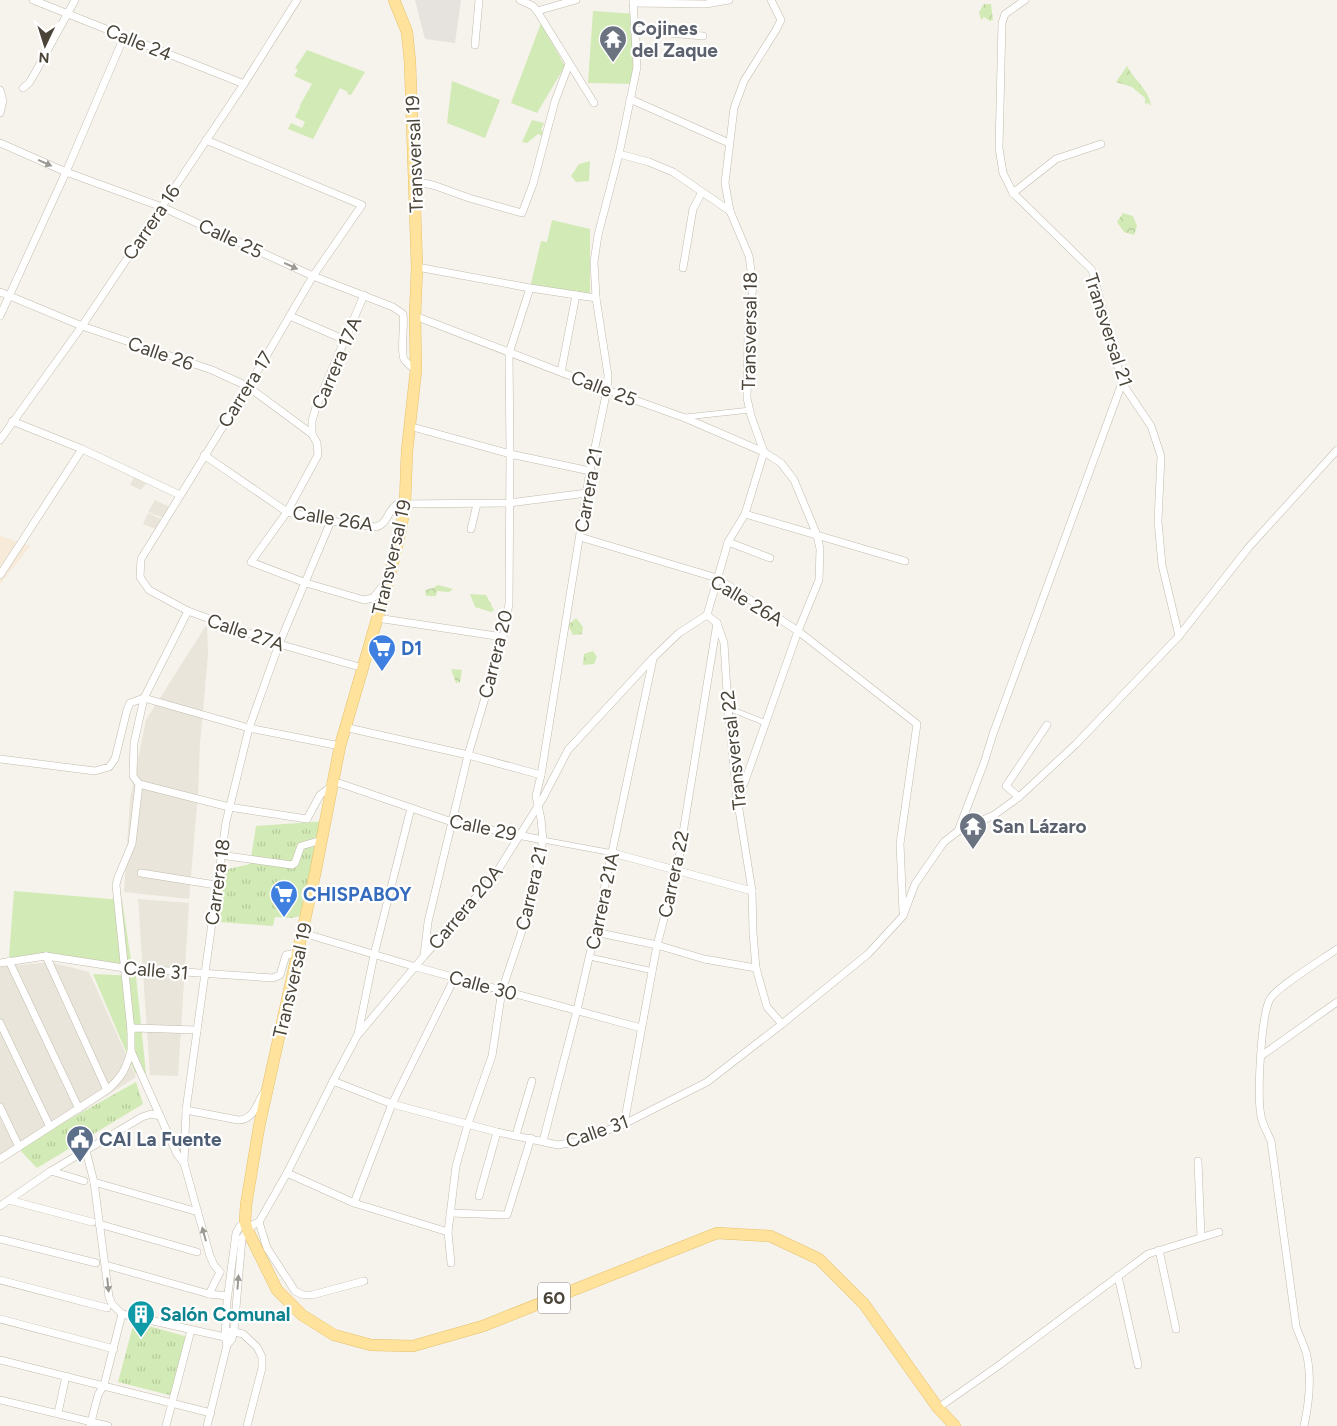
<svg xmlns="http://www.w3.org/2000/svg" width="1337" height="1426" viewBox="0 0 1337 1426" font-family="Figtree,sans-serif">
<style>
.residential{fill:#eae5da}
.commercial{fill:#f7ead8}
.industrial{fill:#e6e2dd}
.green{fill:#d2eab5}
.forest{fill:url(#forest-crowns)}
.park{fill:url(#park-tufts)}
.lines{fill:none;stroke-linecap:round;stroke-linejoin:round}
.pedestrian-casing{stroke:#c2bbae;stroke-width:6}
.minor-casing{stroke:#c2bbae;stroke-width:8}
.primary-casing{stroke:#e6c16a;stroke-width:12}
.pedestrian{stroke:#fff;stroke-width:5}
.minor{stroke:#fff;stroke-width:7}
.primary{stroke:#ffe39c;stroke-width:11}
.oneway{fill:#9c9892}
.labels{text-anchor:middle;stroke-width:4.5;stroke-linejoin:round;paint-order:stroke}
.shield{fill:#fff;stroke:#817c74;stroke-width:1}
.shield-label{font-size:18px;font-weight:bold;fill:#4b4439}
.worship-label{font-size:19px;font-weight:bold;fill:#5b616d;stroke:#fff;text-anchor:start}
.street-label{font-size:19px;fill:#4b4439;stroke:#fff}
.shop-label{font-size:19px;font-weight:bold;fill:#366cbe;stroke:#fff;text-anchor:start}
.service-label{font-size:19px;font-weight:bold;fill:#4e5e75;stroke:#fff;text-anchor:start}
.culture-label{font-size:19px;font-weight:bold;fill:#0d838f;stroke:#fff;text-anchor:start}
</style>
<defs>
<pattern id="forest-crowns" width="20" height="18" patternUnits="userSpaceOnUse" patternTransform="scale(1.25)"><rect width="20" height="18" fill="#d2eab5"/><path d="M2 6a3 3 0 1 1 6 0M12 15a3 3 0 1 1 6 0" fill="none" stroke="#b6ca9c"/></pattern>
<pattern id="park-tufts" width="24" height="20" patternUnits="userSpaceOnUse" patternTransform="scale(1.25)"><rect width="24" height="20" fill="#d2eab5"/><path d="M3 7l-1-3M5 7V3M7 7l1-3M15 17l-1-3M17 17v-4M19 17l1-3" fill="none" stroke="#b6ca9c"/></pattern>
</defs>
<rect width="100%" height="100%" fill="#f6f3ec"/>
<!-- residential -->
<g class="residential">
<polygon points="134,477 146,484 141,490 130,485"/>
<polygon points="155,500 170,507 164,518 148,512"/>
<polygon points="148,513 166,521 160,531 143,524"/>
<polygon points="207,624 208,655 200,744 198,794 189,899 124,892 130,799 146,720"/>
<polygon points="138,899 189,903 178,1076 150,1075"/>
<polygon points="50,962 89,972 136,1077 0,1164 0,967"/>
</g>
<!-- commercial -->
<polygon class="commercial" points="0,536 30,546 0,584"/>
<!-- industrial -->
<polygon class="industrial" points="415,0 461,0 455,43 425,39"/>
<!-- green -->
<g class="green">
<polygon points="593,11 636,14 636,84 588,83"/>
<polygon points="541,23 565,66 537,113 511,103"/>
<polygon points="307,50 365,72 351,95 347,94 348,92 340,88 313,139 288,129 291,123 302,128 305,122 295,117 300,107 300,105 312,84 294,76 298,70 295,68"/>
<polygon points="452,81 500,100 485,138 447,123"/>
<polygon points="532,120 544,123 541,130 543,132 542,136 538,134 527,143 522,142"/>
<polygon points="590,161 589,181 576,182 571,176 579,164"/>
<polygon points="552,220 590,229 590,296 530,288 541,241 547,242"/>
<polygon points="14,891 122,900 132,967 9,957"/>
<polygon points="93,974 136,976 146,1073 135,1073"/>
</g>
<!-- forest -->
<g class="forest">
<polygon points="984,4 991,4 993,20 990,21 984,17 981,20 979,12"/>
<path d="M1127 66C1134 80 1150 91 1151 106L1148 103 1145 104V98L1132 87 1116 82Z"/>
<polygon points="1123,213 1133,216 1137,226 1134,235 1124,232 1117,222"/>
<polygon points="438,585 453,589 449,592 437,591 436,596 426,596 425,590 433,588"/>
<polygon points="470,594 486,595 494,610 491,612 475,607"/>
<polygon points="576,618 583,627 582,634 573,635 568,625"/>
<polygon points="593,651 597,657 594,664 583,665 584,654"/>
<polygon points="451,669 462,670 460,682 456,683"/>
</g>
<!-- park -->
<g class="park">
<polygon points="327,821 308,914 292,918 275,917 273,926 219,922 224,870 250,864 256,826"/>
<polygon points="136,1082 143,1104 37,1168 18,1148"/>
<polygon points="134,1322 188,1337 173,1396 118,1382"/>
</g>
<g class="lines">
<!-- pedestrian casing -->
<g class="pedestrian-casing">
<g id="pedestrian">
<polyline points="686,417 750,410"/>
<polyline points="728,708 766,723"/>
<polyline points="543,840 613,853"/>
<polyline points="590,957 653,971"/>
</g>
</g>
<!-- minor casing -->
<g class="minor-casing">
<g id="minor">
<polyline points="33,0 244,84"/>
<polyline points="520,0 533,6 537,11 594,103"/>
<polyline points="1025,0 1005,14 1002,23 999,148 1003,173 1013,193 1092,270 1122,383 1151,426 1161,456 1158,521 1162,565 1179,636"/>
<polyline points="633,3 706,4 729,0"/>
<polyline points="537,11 576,0"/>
<polyline points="634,30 703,36"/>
<polyline points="475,45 479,0"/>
<polyline points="23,88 29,83 35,73 75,0"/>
<polyline points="0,90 3,101 0,113"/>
<polyline points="630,99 729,143"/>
<polyline points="206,140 362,205 313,276 261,365 141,559 140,577 149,590 188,611 279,644 363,668"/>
<path d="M0 143 66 172 162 207 313 276 393 307 403 314C405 326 400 350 404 359 406 363 412 367 416 370"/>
<polyline points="619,154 649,162 673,172 730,211"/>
<polyline points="415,181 436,186 469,198 522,213 533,184 555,101 569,64"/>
<polyline points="1013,193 1056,159 1101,144"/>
<polyline points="417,267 530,288 596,298"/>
<polyline points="683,268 693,209 702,192"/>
<polyline points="0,292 82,326 212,370 247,386 312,434"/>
<polyline points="364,295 316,407 312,421 312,434 317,443 318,455 287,512 251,562 306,583 364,600 373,598 386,582"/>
<polyline points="0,316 66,172 124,37"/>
<polyline points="290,316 345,340"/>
<polyline points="415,316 607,390 685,418 764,452 781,463 794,480 817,535 820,549 819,580 798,631 745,781 737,797"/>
<polyline points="561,372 576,295"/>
<polyline points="12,421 82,449 180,495"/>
<polyline points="409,426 510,454 590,471"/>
<polyline points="0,440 82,326 244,84 297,0"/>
<polyline points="764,452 751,416 747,398 748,335 753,285 749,256 730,211 725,183 734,108 744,81 776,30 781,20 771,0"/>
<path d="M204 455 287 512 331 521 376 527C388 524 387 511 397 504L509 503 587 493"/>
<polyline points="745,514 905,561"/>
<polyline points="471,529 477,504"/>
<polyline points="580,537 717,578 798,631 917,724 900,844 903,912"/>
<polyline points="728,542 770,558"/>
<polyline points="0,575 82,449"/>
<polyline points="188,611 144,698 134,743 133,776 139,784 229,807 307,819 320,795 332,786"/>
<polyline points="707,615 717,623 724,643 728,708 737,797 752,891 753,933 756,968 767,1007 782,1024"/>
<polyline points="707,615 728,542 745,514 764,452"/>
<polyline points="377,618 503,637"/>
<polyline points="344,727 468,755 541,775"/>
<polyline points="0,759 95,771 109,767 115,759 127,710 130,703 144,698 249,728 340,746"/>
<polyline points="333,781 452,822 543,840"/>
<polyline points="1019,797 1006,786 1047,725"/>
<polyline points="958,831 984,763 993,734 1122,383"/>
<polyline points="613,853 752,891"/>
<polyline points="220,855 292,865 295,863 301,846 322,840"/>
<polyline points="141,873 216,885"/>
<polyline points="595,932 657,945 704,959 756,968"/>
<polyline points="303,933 416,967 641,1028"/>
<polyline points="46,956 107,1090"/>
<polyline points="424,956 428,922 468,755 503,637 509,604 510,454 509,353 530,288"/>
<polyline points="9,961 79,1109"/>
<polyline points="0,963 46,956 124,968 273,978 280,975 286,955 298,953"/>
<polyline points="0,1023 50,1127"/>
<polyline points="131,1031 116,885 118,877 132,844 139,784"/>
<polyline points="358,1034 374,955 411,808"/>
<polyline points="131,1051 131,1031 134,1028 197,1030"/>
<polyline points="1261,1056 1337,1002"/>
<polyline points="333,1081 392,1104 497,1132 558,1145 579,1141 624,1124 707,1082 782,1024 868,954 903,916 915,884 944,842 958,831 994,815 1019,797 1076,744 1179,636 1249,547 1337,450"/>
<polyline points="0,1107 19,1147"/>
<path d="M186 1110 238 1120C253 1120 256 1106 263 1094"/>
<polyline points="624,1124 657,945 677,870 717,623"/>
<polyline points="516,1135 532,1081"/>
<polyline points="543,1141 577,1010 595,932 653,659"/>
<polyline points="86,1151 94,1182 109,1297 112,1304 122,1314"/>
<path d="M0 1159 107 1090C122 1077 126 1069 131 1051L177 1154 184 1163"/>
<polyline points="1198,1161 1201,1237"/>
<polyline points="51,1171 84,1181"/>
<polyline points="287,1173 354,1203 448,1232"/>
<polyline points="94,1182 198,1212"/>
<polyline points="479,1196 497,1132"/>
<polyline points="9,1200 92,1222"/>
<polyline points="354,1203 392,1104 455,977"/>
<polyline points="0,1206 51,1171 142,1117 151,1114 160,1116"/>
<polyline points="450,1213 507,1215 531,1138"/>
<polyline points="259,1222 267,1248 295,1291 303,1295 312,1295 364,1281"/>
<polyline points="99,1224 197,1252"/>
<polyline points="0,1239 96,1263"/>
<polyline points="1159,1250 1176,1329"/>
<polyline points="451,1263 448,1232 456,1166 468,1124 492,1056 502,990 527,916 543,840 541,819 536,796 541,775 590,471 607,390 608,375 596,298 594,262 598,235 619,154 637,67 633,0"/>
<polyline points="106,1265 209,1294 228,1296"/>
<polyline points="220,1272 214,1265 210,1256 184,1163 186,1110 226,822 249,728 279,644 331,521"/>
<polyline points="1118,1276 1138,1365"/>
<polyline points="0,1280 107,1308"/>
<polyline points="209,1294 220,1272"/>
<polyline points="122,1314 229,1338"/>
<polyline points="0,1319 114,1349"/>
<polyline points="231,1331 243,1334 257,1347 262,1357 262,1368 247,1426"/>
<polyline points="227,1345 225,1337 227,1301 236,1233 240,1226 245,1222 247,1223"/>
<polyline points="0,1360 211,1413"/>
<polyline points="0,1400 108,1426"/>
<polyline points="938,1408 998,1366 1148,1254 1219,1232"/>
<polyline points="58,1413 66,1376"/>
<polyline points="90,1426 98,1395 104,1385 122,1314"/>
<polyline points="166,1426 191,1330"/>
<polyline points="207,1426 227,1345 232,1339 234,1331 242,1238 254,1224 259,1222 287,1173 333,1081 357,1036 424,956 493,878 543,798 568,750 653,658 679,633 707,615"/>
<path d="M1304 1426C1309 1403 1312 1375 1306 1352 1303 1343 1299 1335 1296 1326L1271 1141C1268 1134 1264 1127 1262 1120 1256 1102 1261 1015 1270 999 1277 987 1323 959 1337 949"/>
</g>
</g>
<!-- primary casing -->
<g class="primary-casing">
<polyline id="primary" points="394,0 407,32 410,62 417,267 415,316 416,370 407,451 405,504 401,529 389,578 340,746 315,874 259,1127 246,1205 245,1222 248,1231 277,1290 302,1315 334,1335 371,1345 413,1346 483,1326 717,1233 770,1236 819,1259 864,1304 938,1408 955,1426"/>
</g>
<!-- pedestrian -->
<use href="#pedestrian" class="pedestrian"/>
<!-- minor -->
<use href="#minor" class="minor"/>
<!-- primary -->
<use href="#primary" class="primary"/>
</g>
<!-- one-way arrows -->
<defs><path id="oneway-solid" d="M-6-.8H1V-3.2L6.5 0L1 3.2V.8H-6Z" transform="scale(1.25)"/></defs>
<g class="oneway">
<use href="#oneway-solid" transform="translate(45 163) rotate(24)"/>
<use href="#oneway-solid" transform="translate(291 266) rotate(25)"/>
<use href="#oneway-solid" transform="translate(204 1234) rotate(-105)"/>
<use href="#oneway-solid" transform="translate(238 1282) rotate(-86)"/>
<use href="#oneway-solid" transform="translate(108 1285) rotate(84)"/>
</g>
<!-- icons -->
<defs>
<g id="temple-pin" transform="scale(1.4375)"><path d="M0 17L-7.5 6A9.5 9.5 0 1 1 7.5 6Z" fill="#6b7280" stroke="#fff"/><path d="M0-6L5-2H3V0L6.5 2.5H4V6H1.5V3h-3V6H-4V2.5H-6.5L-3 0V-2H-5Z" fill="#fff"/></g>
<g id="supermarket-pin" transform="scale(1.4375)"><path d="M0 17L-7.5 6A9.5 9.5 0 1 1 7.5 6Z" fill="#3f7fe0" stroke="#fff"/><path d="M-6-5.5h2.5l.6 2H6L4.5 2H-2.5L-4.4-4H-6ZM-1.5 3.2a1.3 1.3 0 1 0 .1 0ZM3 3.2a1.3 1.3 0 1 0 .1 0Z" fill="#fff"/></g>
<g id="civic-pin" transform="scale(1.4375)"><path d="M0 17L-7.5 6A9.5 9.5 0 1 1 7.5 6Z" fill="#5c6f8a" stroke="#fff"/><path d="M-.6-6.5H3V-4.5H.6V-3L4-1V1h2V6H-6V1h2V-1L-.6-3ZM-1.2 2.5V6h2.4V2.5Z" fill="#fff"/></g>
<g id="building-pin" transform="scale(1.4375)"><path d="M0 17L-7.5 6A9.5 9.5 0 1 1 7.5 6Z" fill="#0f9aa8" stroke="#fff"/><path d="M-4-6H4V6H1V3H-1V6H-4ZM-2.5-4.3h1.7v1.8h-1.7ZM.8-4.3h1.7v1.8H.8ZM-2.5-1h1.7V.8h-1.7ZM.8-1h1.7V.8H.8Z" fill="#fff"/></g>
</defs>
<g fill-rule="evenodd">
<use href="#temple-pin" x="613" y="39"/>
<use href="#supermarket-pin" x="382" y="648"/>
<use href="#temple-pin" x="973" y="826"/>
<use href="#supermarket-pin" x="284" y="894"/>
<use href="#civic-pin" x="80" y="1139"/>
<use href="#building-pin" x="141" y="1314"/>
</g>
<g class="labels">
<!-- shield labels -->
<rect class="shield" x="538" y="1282.5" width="32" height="31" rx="4"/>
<g class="shield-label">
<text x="554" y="1304">60</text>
</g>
<!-- worship labels -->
<g class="worship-label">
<text x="632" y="35">Cojines<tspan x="632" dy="22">del Zaque</tspan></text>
<text x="992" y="833">San Lázaro</text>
</g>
<!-- street labels -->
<g class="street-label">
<text transform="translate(139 42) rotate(22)" y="7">Calle 24</text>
<text transform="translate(414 154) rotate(-92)" y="7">Transversal 19</text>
<text transform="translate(151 222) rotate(-56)" y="7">Carrera 16</text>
<text transform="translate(231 238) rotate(25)" y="7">Calle 25</text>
<text transform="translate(1109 330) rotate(72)" y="7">Transversal 21</text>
<text transform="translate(749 331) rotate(-89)" y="7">Transversal 18</text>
<text transform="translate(161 353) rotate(19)" y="7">Calle 26</text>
<text transform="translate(336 363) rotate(-67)" y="7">Carrera 17A</text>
<text transform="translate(604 388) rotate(21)" y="7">Calle 25</text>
<text transform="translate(245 389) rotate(-58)" y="7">Carrera 17</text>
<text transform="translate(588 490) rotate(-80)" y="7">Carrera 21</text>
<text transform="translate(333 518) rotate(9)" y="7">Calle 26A</text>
<text transform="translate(391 557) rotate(-77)" y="7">Transversal 19</text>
<text transform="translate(747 600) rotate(31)" y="7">Calle 26A</text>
<text transform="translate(246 632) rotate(19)" y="7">Calle 27A</text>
<text transform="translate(495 654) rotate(-76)" y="7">Carrera 20</text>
<text transform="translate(733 750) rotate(-96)" y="7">Transversal 22</text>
<text transform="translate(483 827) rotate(12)" y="7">Calle 29</text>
<text transform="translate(673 874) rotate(-78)" y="7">Carrera 22</text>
<text transform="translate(217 882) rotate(-82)" y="7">Carrera 18</text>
<text transform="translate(531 888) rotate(-77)" y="7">Carrera 21</text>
<text transform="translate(602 901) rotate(-78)" y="7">Carrera 21A</text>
<text transform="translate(465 907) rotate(-50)" y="7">Carrera 20A</text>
<text transform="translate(156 970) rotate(5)" y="7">Calle 31</text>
<text transform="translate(292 980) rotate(-77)" y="7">Transversal 19</text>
<text transform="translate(483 985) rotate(15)" y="7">Calle 30</text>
<text transform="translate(597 1131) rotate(-19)" y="7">Calle 31</text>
</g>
<!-- shop labels -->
<g class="shop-label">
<text x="401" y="655">D1</text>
<text x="303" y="901">CHISPABOY</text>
</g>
<!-- service labels -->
<g class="service-label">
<text x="99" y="1146">CAI La Fuente</text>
</g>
<!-- culture labels -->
<g class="culture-label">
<text x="160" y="1321">Salón Comunal</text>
</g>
</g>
<!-- north arrow -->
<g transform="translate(45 45) rotate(184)" stroke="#ffffff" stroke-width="4" paint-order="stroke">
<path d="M0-4L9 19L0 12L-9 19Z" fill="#4b4439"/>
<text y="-8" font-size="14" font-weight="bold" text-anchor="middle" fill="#4b4439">N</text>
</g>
</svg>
